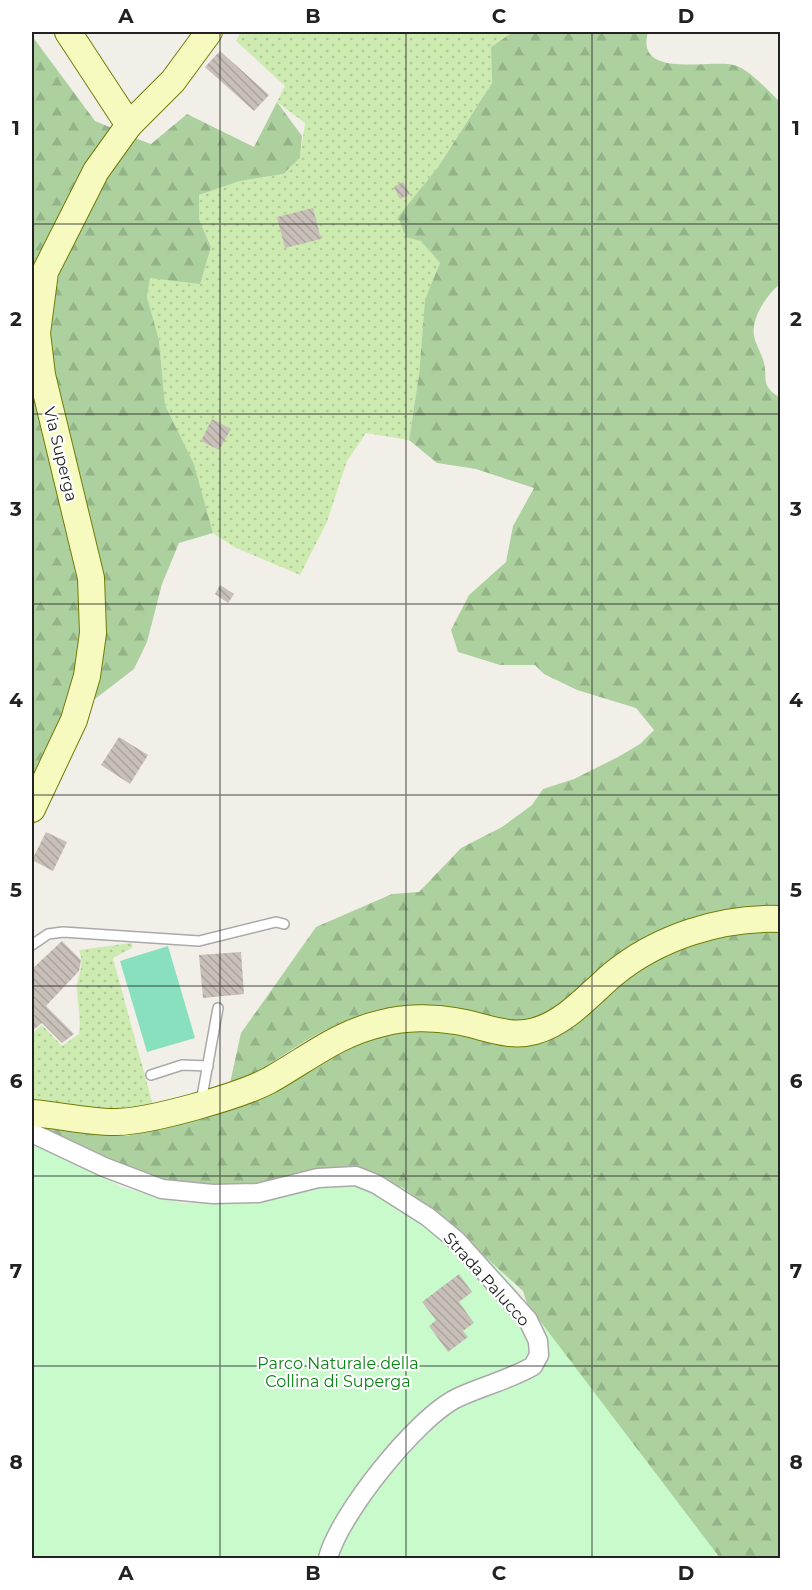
<svg xmlns="http://www.w3.org/2000/svg" width="812" height="1590" viewBox="0 0 812 1590" font-family="Montserrat,sans-serif">
<style>
.grass{fill:url(#grass-dots)}
.forest{fill:url(#forest-firs)}
.park{fill:#c8facc}
.pitch{fill:#88e0be}
.building{fill:url(#building-back-hatch)}
.lines{fill:none;stroke-linecap:round;stroke-linejoin:round}
.lane-casing{stroke:#a9a9a9;stroke-width:12}
.street-casing{stroke:#a9a9a9;stroke-width:21}
.secondary-casing{stroke:#707d05;stroke-width:28}
.lane{stroke:#fff;stroke-width:9}
.street{stroke:#fff;stroke-width:18}
.secondary{stroke:#f7fabf;stroke-width:26}
.grid{fill:none;stroke:#222;stroke-width:1.5;stroke-opacity:0.55}
.labels{text-anchor:middle;stroke-width:4.5;stroke-linejoin:round;paint-order:stroke}
.street-label{font-size:16px;fill:#222;stroke:#fff}
.park-label{font-size:16px;fill:#0c8416;stroke:#fff}
.neatline{fill:none;stroke:#222;stroke-width:2}
.grid-label{font-size:20px;text-anchor:middle;font-weight:bold;fill:#222}
</style>
<defs>
<pattern id="grass-dots" width="8" height="8" patternUnits="userSpaceOnUse" patternTransform="scale(1.5)"><rect width="8" height="8" fill="#cdebb0"/><path d="M2 2h.1M6 6h.1" fill="none" stroke="#b0c997" stroke-width="1.8" stroke-linecap="round"/></pattern>
<pattern id="forest-firs" width="22" height="20" patternUnits="userSpaceOnUse" patternTransform="scale(1.5)"><rect width="22" height="20" fill="#add19e"/><path d="M5 1l3.5 6h-7zM16 11l3.5 6h-7z" fill="#95b388"/></pattern>
<pattern id="building-back-hatch" width="6" height="6" patternUnits="userSpaceOnUse" patternTransform="scale(1.5)"><rect width="6" height="6" fill="#c7bfb8"/><path d="M-1 5l2 2M0 0l6 6M5-1l2 2" fill="none" stroke="#aba49e"/></pattern>
</defs>
<rect width="100%" height="100%" fill="#f2efe9"/>
<!-- grass -->
<g class="grass">
<polygon points="241,32 513,32 491,47 492,83 438,167 422,187 421,241 440,263 425,299 419,375 409,440 366,433 347,461 327,522 300,575 234,547 213,533 194,464 165,405 159,340 147,297 150,277 200,283 211,247 199,219 199,195 240,181 283,174 300,158 305,123 277,102 285,86 236,41"/>
<path d="M131 943 133 947 130 949 113 958 154 1109 118 1115 32 1105V1033L42 1025 62 1046 79 1034C81 1019 78 1006 77 991 75 977 86 970 79 950Z"/>
</g>
<!-- forest -->
<g class="forest">
<path d="M513 32H648C634 82 716 57 737 66 752 72 768 91 780 102V284C767 295 751 317 754 336 756 346 762 354 764 363 768 382 760 384 780 398V907C718 905 656 926 607 964 583 983 563 1006 534 1018 509 1029 437 1015 407 1013 399 1012 388 1010 380 1011 324 1021 275 1062 228 1092L241 1033 316 927 392 894 419 892 461 848 502 827 532 805 543 789 574 779 618 757 640 744 654 730 636 708 577 690 544 674 535 665H500L458 652 451 630 469 595 506 562 513 526 534 488 476 469 437 463 409 440 419 375 425 299 440 263 421 241 406 237 398 217 438 167 492 83 491 47Z"/>
<polygon points="32,36 95,121 119,131 38,270 84,579 85,688 32,793"/>
<polygon points="277,102 302,136 300,158 283,174 240,181 199,195 199,219 211,247 200,284 150,278 147,297 159,340 165,405 194,464 213,533 179,543 162,584 147,642 134,669 95,699 96,589 67,460 44,312 72,224 130,136 151,144 187,114 254,147"/>
<polygon points="757,929 780,930 780,1558 336,1558 544,1358 523,1291 443,1219 356,1174 255,1193 163,1186 61,1149 35,1122 88,1134 127,1136 257,1100 346,1046 386,1033 424,1029 453,1031 491,1041 621,982 651,960 686,945"/>
</g>
<!-- park -->
<polygon class="park" points="32,1133 121,1187 181,1203 255,1204 315,1185 402,1187 453,1225 509,1280 720,1558 32,1558"/>
<!-- pitch -->
<polygon class="pitch" points="168,946 195,1038 147,1052 120,961"/>
<!-- building -->
<g class="building">
<polygon points="220,51 269,95 254,111 205,67"/>
<polygon points="403,182 410,194 400,199 394,187"/>
<polygon points="313,208 321,239 285,248 277,217"/>
<polygon points="212,419 231,429 219,450 201,441"/>
<polygon points="220,585 234,594 228,603 215,594"/>
<polygon points="119,737 148,755 130,784 101,765"/>
<polygon points="46,832 67,842 53,871 32,860"/>
<polygon points="62,941 81,960 79,971 46,1006 74,1034 62,1043 42,1023 32,1031 32,969"/>
<polygon points="241,952 244,994 203,998 199,955"/>
<polygon points="459,1274 472,1292 459,1302 474,1323 463,1331 468,1337 448,1352 429,1326 436,1320 422,1302"/>
</g>
<g class="lines">
<!-- lane casing -->
<g class="lane-casing">
<g id="lane">
<polyline points="32,945 48,934 63,932 199,941 276,922 284,924"/>
<polyline points="151,1075 182,1065 208,1066"/>
<polyline points="201,1102 218,1008"/>
</g>
</g>
<!-- street casing -->
<g class="street-casing">
<path id="street" d="M32 1133 104 1167 162 1189 213 1194 258 1193 318 1178 356 1176 376 1184 428 1217 457 1241 528 1320 538 1341 539 1355 533 1366C509 1380 482 1386 457 1398 416 1418 339 1515 328 1558"/>
</g>
<!-- secondary casing -->
<g class="secondary-casing">
<g id="secondary">
<polyline points="68,32 129,125"/>
<polyline points="32,809 74,720 87,676 93,633 91,578 42,375 37,333 45,272 96,171 129,125 173,81 209,32"/>
<path d="M32 1113C59 1115 90 1123 117 1122 152 1121 240 1096 270 1080 309 1058 338 1033 383 1023 405 1017 433 1017 455 1021 483 1025 507 1039 535 1031 565 1023 589 995 612 975 658 937 721 917 780 919"/>
</g>
</g>
<!-- lane -->
<use href="#lane" class="lane"/>
<!-- street -->
<use href="#street" class="street"/>
<!-- secondary -->
<use href="#secondary" class="secondary"/>
</g>
<!-- grid -->
<path class="grid" d="M220 32V1558M406 32V1558M592 32V1558M32 224H780M32 414H780M32 604H780M32 795H780M32 986H780M32 1176H780M32 1366H780"/>
<g class="labels">
<!-- street labels -->
<g class="street-label">
<text transform="translate(61 454) rotate(76)" y="6">Via Superga</text>
<text transform="translate(487 1279) rotate(48)" y="6">Strada Palucco</text>
</g>
<!-- park labels -->
<g class="park-label">
<text x="338" y="1369">Parco Naturale della<tspan x="338" dy="18">Collina di Superga</tspan></text>
</g>
</g>
<!-- border -->
<rect width="812" height="1590" fill="none" stroke="#ffffff" stroke-width="66"/>
<rect x="33" y="33" width="746" height="1524" class="neatline"/>
<g class="grid-label">
<text x="126" y="23">A</text>
<text x="313" y="23">B</text>
<text x="499" y="23">C</text>
<text x="686" y="23">D</text>
<text x="16" y="135">1</text>
<text x="796" y="135">1</text>
<text x="16" y="326">2</text>
<text x="796" y="326">2</text>
<text x="16" y="516">3</text>
<text x="796" y="516">3</text>
<text x="16" y="707">4</text>
<text x="796" y="707">4</text>
<text x="16" y="897">5</text>
<text x="796" y="897">5</text>
<text x="16" y="1088">6</text>
<text x="796" y="1088">6</text>
<text x="16" y="1278">7</text>
<text x="796" y="1278">7</text>
<text x="16" y="1469">8</text>
<text x="796" y="1469">8</text>
<text x="126" y="1580">A</text>
<text x="313" y="1580">B</text>
<text x="499" y="1580">C</text>
<text x="686" y="1580">D</text>
</g>
</svg>
